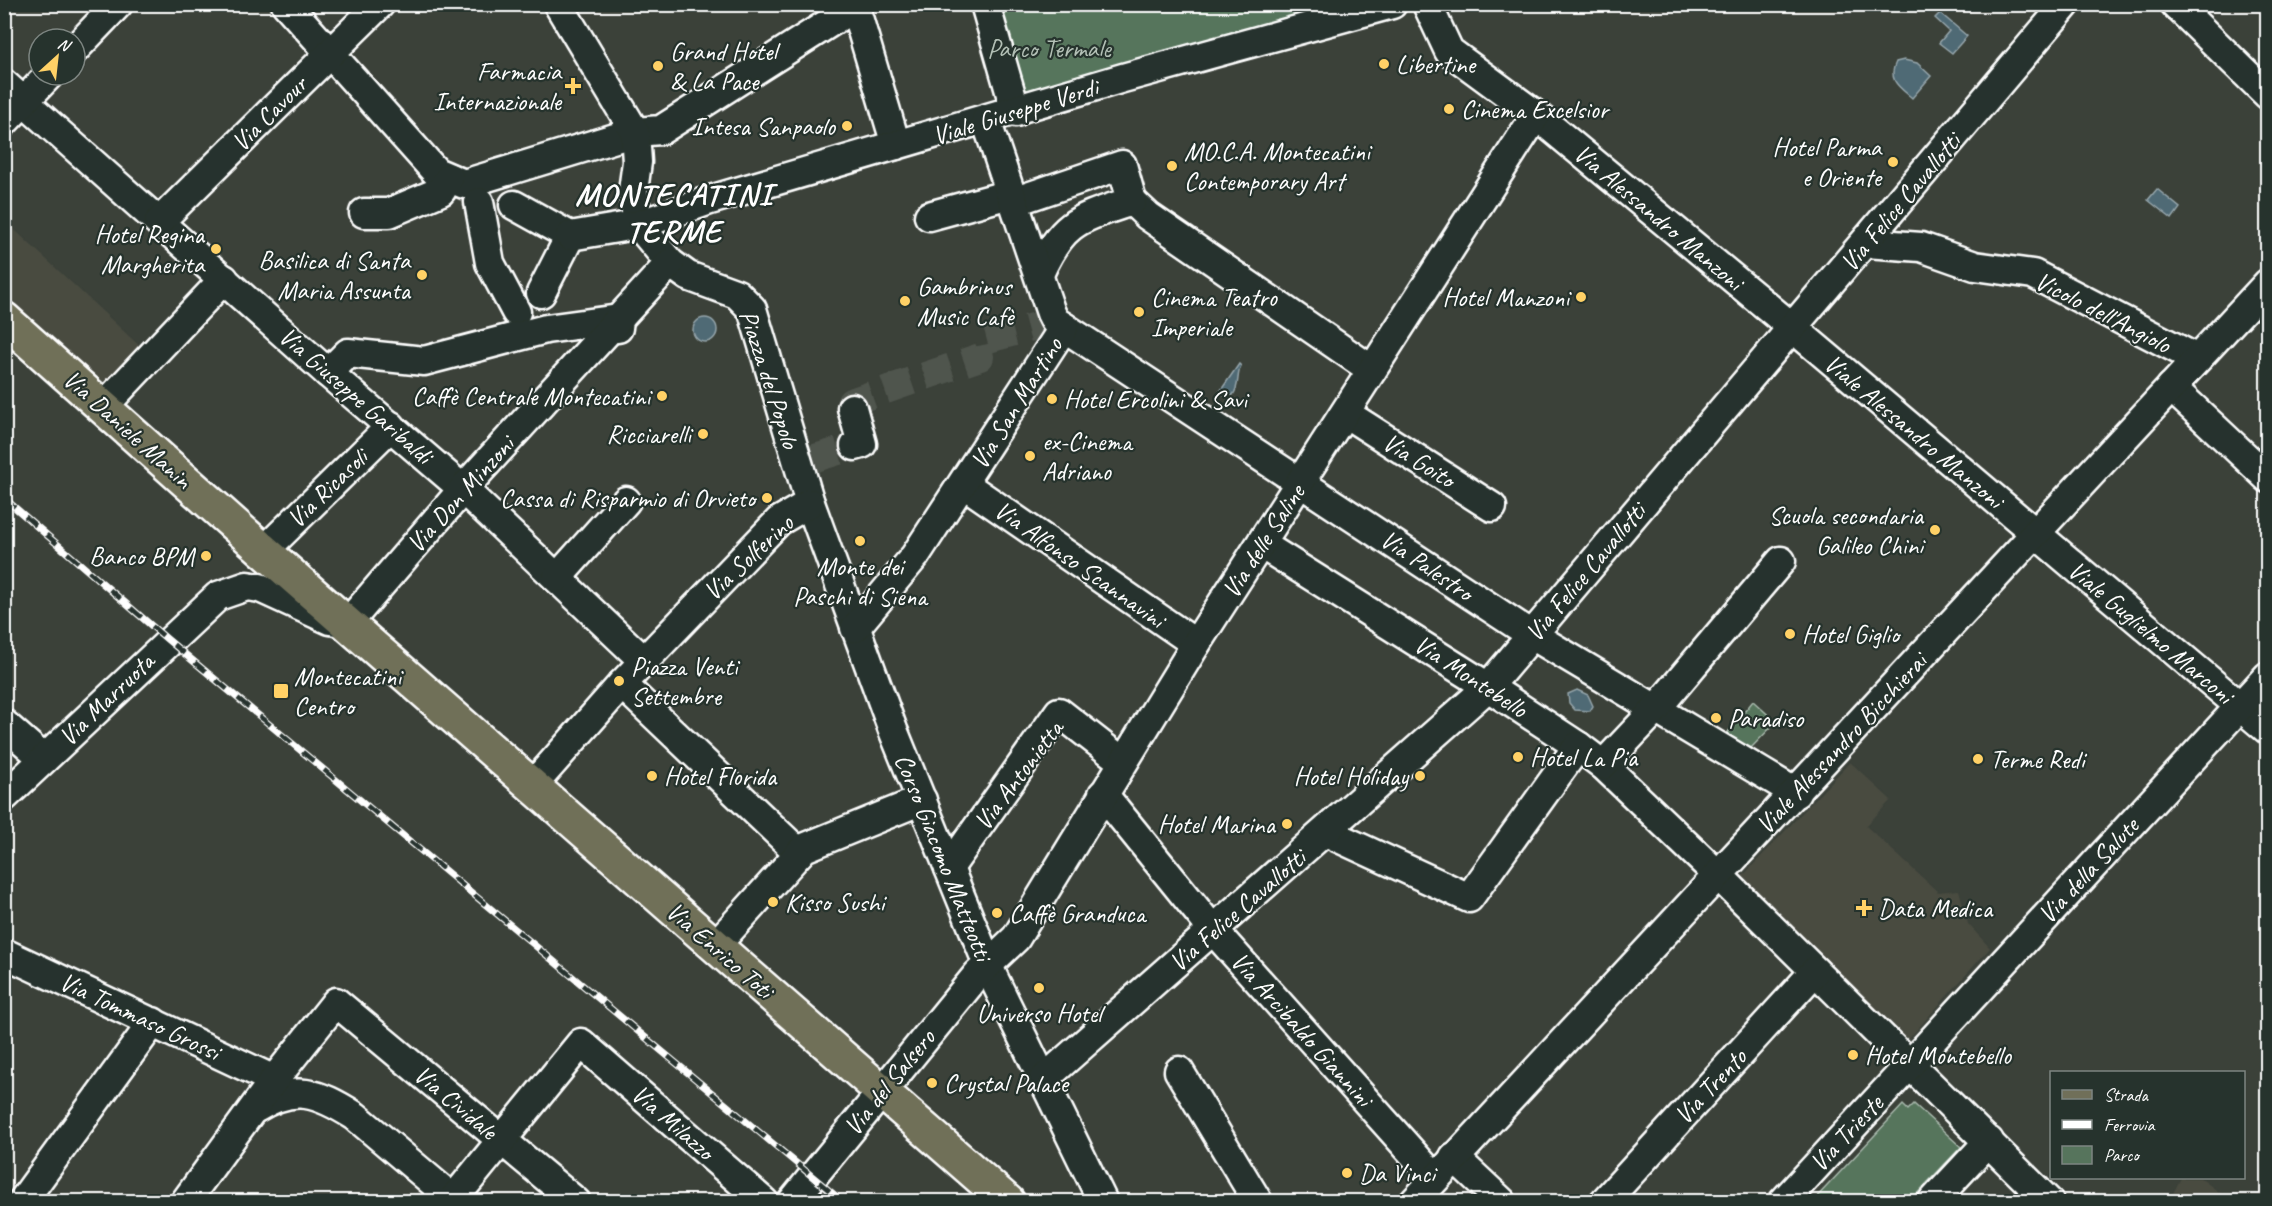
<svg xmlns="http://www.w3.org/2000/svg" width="2272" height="1206" viewBox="0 0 2272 1206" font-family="Caveat,sans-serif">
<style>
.built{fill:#494b41}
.green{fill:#56745c;stroke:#aabaae;stroke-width:1.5}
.water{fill:#506a75;stroke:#96a6ac;stroke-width:1.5}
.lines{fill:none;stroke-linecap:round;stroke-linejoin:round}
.minor-tunnel{stroke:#4f544d;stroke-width:28;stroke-dasharray:28 14;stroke-linecap:butt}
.minor-casing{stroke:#fff;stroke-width:33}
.major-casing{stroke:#fff;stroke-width:38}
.minor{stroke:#26332d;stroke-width:28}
.major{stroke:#706f59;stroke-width:33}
.rail-casing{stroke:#fff;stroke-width:7}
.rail{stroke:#26332d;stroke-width:4.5;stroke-dasharray:14;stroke-linecap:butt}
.poi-dot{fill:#ffd166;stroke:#26332d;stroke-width:2}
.labels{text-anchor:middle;stroke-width:4.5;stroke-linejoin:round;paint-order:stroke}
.park-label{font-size:26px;fill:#b3c0b6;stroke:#26332d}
.poi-label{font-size:26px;fill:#fff;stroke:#26332d;text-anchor:start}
.street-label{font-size:26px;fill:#fff;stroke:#26332d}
.district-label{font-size:32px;font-weight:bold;letter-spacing:1.5px;fill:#fff;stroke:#26332d}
</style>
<rect width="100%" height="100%" fill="#3b4139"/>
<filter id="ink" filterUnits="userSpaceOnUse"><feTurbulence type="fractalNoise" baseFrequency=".0167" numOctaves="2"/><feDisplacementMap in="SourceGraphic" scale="12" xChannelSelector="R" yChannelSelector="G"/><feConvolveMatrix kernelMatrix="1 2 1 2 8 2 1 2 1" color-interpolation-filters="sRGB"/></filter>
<g filter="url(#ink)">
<!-- built -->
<g class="built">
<polygon points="4,220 146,352 113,391 5,295"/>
<polygon points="1850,762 1891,800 1866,826 1938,892 1959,890 1968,924 1990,948 1905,1043 1737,882"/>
<polygon points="2181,1178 2200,1178 2231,1201 2169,1201"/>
</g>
<!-- green -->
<g class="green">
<polygon points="994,4 1356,5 1019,101"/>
<polygon points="1753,701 1776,722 1750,749 1720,742"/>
<polygon points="1914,1104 1961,1147 1910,1201 1813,1201 1903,1105 1908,1110"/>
</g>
<!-- water -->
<g class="water">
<polygon points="1940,13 1967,36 1952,53 1939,43 1949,31 1935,18"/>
<path d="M1904 60 1917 63 1931 76 1912 98C1899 87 1887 80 1896 62Z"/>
<polygon points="2157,189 2180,208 2172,219 2148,200"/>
<circle cx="705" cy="330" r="12"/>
<path d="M1239 364 1241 366C1236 376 1240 385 1233 395L1226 396 1219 393Z"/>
<polygon points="1577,690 1588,695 1593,706 1590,711 1575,710 1569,703 1568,694"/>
</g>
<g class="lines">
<!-- minor-tunnel -->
<g class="minor-tunnel">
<polyline points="852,408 851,402 980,357 977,342 1055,321"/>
<polyline points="812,459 855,446"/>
</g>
<!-- minor casing -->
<g class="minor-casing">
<g id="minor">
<polyline points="286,4 436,172 464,184 635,132 661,130 859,4"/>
<polyline points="558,4 635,132 637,162 633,191 637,217 646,234 670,263 688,276 737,294 752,309 810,503 893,730 993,977 1103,1202"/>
<polyline points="985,4 1016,112"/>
<polyline points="1427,4 1449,51 1536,115 1793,328 2268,730"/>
<polyline points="2175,4 2268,95"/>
<polyline points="855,7 896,145"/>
<polyline points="75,49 118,4"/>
<polyline points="4,84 328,373 463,489 644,661"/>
<polyline points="4,122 49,75"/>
<polyline points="1132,201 1148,216 1372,370"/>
<polyline points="479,202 490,263 516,312"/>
<path d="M1013 202 1122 165 1132 201C1079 219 1063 220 1039 274"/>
<polyline points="514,205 570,236 541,293"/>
<polyline points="364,213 389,213 441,191 449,178"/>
<polyline points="929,216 1010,194"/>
<polyline points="159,222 380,4"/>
<polyline points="570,236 641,224 710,200 1123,78 1392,4"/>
<polyline points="1866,243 1921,247 1975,266 2033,274 2197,359"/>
<polyline points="1064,327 1532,635 1796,793"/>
<polyline points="328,373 348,353 424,361 546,329 619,319 618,328"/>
<polyline points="2171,387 2268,478"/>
<polyline points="103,407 224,279"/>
<polyline points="852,408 862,444 855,446"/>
<polyline points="1345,413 1492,507"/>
<polyline points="964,484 1196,644"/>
<polyline points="1261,544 1488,687 1578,746 1603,765 1719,876 2049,1202"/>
<polyline points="264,551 391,426"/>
<polyline points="557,578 626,501"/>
<polyline points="347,624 463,489 670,263"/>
<polyline points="855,628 915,556 1064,327 1055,321 1051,313 986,120"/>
<polyline points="622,684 799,853"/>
<polyline points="4,724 44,759"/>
<polyline points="1603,765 1656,709 1781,561"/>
<polyline points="532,786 622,684 779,521 810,503"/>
<polyline points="1103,794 1213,930 1435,1178"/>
<polyline points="4,797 218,596 247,586 260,588 330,620 342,622"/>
<polyline points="1326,832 1469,898 1578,746"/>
<polyline points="949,868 1059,712 1123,762"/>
<polyline points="715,946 804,848 922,800"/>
<polyline points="4,953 274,1080"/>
<polyline points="1179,1071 1258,1202"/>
<polyline points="1043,1080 1488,687 2066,4"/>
<path d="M256 1108C295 1084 317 1092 355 1116L453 1199"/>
<polyline points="1454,1157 1502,1202"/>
<polyline points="22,1202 153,1022"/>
<polyline points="185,1202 274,1080 336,1002 576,1202"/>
<polyline points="451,1202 581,1043 764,1202"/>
<polyline points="792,1202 977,975 1016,938 1196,644 1536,115"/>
<polyline points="1414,1202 2268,283"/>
<polyline points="1604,1202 1815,971"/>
<polyline points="1783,1202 2268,676"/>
<polyline points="1932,1202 1989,1141"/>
</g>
</g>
<!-- major casing -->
<g class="major-casing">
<polyline id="major" points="4,319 264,551 1008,1202"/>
</g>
<!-- minor -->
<use href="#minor" class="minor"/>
<!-- major -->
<use href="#major" class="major"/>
<!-- rail casing -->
<g class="rail-casing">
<polyline id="rail" points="4,498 168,640 843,1202"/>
</g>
<!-- rail -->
<use href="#rail" class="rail"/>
</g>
</g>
<!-- markers -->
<g class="poi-dot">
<circle cx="1384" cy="64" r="6"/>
<circle cx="658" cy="66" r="6"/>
<path d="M570 77h6v6h6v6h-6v6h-6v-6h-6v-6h6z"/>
<circle cx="1449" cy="109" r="6"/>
<circle cx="847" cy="126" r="6"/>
<circle cx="1893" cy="162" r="6"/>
<circle cx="1172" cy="166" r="6"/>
<circle cx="216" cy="249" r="6"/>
<circle cx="422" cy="275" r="6"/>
<circle cx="1581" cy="297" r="6"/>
<circle cx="905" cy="301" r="6"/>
<circle cx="1139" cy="312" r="6"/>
<circle cx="662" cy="396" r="6"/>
<circle cx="1052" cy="399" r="6"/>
<circle cx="703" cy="434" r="6"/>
<circle cx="1030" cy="456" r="6"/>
<circle cx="767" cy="498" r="6"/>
<circle cx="1935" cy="530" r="6"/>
<circle cx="860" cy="541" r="6"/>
<circle cx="206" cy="556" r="6"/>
<circle cx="1790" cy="634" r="6"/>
<circle cx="619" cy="681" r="6"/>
<rect x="273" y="683" width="16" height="16" rx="3"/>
<circle cx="1716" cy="718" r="6"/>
<circle cx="1518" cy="757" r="6"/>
<circle cx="1978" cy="759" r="6"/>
<circle cx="652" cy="776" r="6"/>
<circle cx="1420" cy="776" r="6"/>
<circle cx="1287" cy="824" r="6"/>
<circle cx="773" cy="902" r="6"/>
<path d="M1861 899h6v6h6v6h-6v6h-6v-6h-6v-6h6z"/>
<circle cx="997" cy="913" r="6"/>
<circle cx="1039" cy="988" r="6"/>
<circle cx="1853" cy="1055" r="6"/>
<circle cx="932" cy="1083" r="6"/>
<circle cx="1347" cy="1173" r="6"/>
</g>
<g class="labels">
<!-- park labels -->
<g class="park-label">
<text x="1049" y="57">Parco Termale</text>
</g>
<!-- poi labels -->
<g class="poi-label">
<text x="670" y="60">Grand Hotel<tspan x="670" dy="30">&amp; La Pace</tspan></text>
<text x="1396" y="73">Libertine</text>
<text x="561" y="80" text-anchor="end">Farmacia<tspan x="561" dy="30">Internazionale</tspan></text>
<text x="1461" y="118">Cinema Excelsior</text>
<text x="835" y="135" text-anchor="end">Intesa Sanpaolo</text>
<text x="1881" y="156" text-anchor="end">Hotel Parma<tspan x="1881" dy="30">e Oriente</tspan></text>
<text x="1184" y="160">MO.C.A. Montecatini<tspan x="1184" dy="30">Contemporary Art</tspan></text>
<text x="204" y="243" text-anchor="end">Hotel Regina<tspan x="204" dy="30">Margherita</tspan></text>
<text x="410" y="269" text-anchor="end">Basilica di Santa<tspan x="410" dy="30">Maria Assunta</tspan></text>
<text x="917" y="295">Gambrinus<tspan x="917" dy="30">Music Cafè</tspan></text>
<text x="1151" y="306">Cinema Teatro<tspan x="1151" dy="30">Imperiale</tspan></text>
<text x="1569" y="306" text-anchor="end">Hotel Manzoni</text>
<text x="650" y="405" text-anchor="end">Caffè Centrale Montecatini</text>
<text x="1064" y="408">Hotel Ercolini &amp; Savi</text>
<text x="691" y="443" text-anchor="end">Ricciarelli</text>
<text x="1042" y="450">ex-Cinema<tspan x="1042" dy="30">Adriano</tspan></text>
<text x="755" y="507" text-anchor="end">Cassa di Risparmio di Orvieto</text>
<text x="1923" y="524" text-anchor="end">Scuola secondaria<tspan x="1923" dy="30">Galileo Chini</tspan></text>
<text x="194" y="565" text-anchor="end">Banco BPM</text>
<text x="860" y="575" text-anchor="middle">Monte dei<tspan x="860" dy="30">Paschi di Siena</tspan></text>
<text x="1802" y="643">Hotel Giglio</text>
<text x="631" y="675">Piazza Venti<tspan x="631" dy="30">Settembre</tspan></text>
<text x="294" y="685">Montecatini<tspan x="294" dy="30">Centro</tspan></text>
<text x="1728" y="727">Paradiso</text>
<text x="1530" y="766">Hotel La Pia</text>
<text x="1990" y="768">Terme Redi</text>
<text x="664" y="785">Hotel Florida</text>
<text x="1408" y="785" text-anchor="end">Hotel Holiday</text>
<text x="1275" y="833" text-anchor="end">Hotel Marina</text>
<text x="785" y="911">Kisso Sushi</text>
<text x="1878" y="917">Data Medica</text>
<text x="1009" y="922">Caffè Granduca</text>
<text x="1039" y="1022" text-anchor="middle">Universo Hotel</text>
<text x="1865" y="1064">Hotel Montebello</text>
<text x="944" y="1092">Crystal Palace</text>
<text x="1359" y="1182">Da Vinci</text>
</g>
<!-- street labels -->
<g class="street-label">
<text transform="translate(1015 111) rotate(-17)" y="9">Viale Giuseppe Verdi</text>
<text transform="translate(269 113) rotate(-45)" y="9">Via Cavour</text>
<text transform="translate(1900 202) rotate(-50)" y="9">Via Felice Cavallotti</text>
<text transform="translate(1659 217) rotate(40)" y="9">Via Alessandro Manzoni</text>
<text transform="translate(2103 312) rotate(27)" y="9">Vicolo dell'Angiolo</text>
<text transform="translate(770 379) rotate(72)" y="9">Piazza del Popolo</text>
<text transform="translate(356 395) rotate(41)" y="9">Via Giuseppe Garibaldi</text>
<text transform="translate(1016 403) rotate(-58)" y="9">Via San Martino</text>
<text transform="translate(128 429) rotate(42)" y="9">Via Daniele Manin</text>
<text transform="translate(1914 431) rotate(40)" y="9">Viale Alessandro Manzoni</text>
<text transform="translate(1419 460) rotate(32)" y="9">Via Goito</text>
<text transform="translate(327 488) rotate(-44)" y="9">Via Ricasoli</text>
<text transform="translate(460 494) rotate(-48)" y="9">Via Don Minzoni</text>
<text transform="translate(1263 541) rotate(-57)" y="9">Via delle Saline</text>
<text transform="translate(748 557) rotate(-43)" y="9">Via Solferino</text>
<text transform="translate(1080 564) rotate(35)" y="9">Via Alfonso Scannavini</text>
<text transform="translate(1427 565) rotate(34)" y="9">Via Palestro</text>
<text transform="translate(1585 572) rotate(-50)" y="9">Via Felice Cavallotti</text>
<text transform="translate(2151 632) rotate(40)" y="9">Viale Guglielmo Marconi</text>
<text transform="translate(1471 676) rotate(33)" y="9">Via Montebello</text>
<text transform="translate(106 699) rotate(-44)" y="9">Via Marruota</text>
<text transform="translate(1841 743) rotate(-47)" y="9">Viale Alessandro Bicchierai</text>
<text transform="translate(1018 775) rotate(-53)" y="9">Via Antonietta</text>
<text transform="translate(944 857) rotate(68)" y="9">Corso Giacomo Matteotti</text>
<text transform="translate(2088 870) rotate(-47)" y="9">Via della Salute</text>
<text transform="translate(1237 910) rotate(-41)" y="9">Via Felice Cavallotti</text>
<text transform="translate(720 950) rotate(41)" y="9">Via Enrico Toti</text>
<text transform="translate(140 1016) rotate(25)" y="9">Via Tommaso Grossi</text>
<text transform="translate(1302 1029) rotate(48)" y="9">Via Arcibaldo Giannini</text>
<text transform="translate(889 1082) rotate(-51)" y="9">Via del Salsero</text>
<text transform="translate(1710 1086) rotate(-47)" y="9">Via Trento</text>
<text transform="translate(456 1102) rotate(40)" y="9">Via Cividale</text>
<text transform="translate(673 1122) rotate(41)" y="9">Via Milazzo</text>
<text transform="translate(1846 1133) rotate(-47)" y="9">Via Trieste</text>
</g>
<!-- district labels -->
<g class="district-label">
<text x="674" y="205">MONTECATINI<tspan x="674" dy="37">TERME</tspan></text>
</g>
</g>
<!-- margin -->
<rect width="2272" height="1206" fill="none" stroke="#26332d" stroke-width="24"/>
<rect x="12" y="12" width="2248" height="1182" fill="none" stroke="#fff" stroke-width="2" filter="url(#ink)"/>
<!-- legend -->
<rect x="2050" y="1071" width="195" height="108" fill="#26332d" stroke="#7d8581" stroke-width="1.5"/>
<rect x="2062" y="1090" width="30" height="9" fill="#706f59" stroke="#7d8581" stroke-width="1.5"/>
<text x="2104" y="1101" font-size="18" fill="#ffffff">Strada</text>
<rect x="2062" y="1120" width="30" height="9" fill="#ffffff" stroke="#7d8581" stroke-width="1.5"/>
<text x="2104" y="1131" font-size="18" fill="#ffffff">Ferrovia</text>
<rect x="2062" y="1146" width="30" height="18" fill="#56745c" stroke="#7d8581" stroke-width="1.5"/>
<text x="2104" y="1161" font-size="18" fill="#ffffff">Parco</text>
<!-- north arrow -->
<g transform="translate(57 57) rotate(27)"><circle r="28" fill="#26332d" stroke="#7d8581" stroke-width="1.5"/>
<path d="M0-4.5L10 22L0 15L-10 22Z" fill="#ffd166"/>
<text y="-9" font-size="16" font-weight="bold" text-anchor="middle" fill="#ffffff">N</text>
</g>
</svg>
